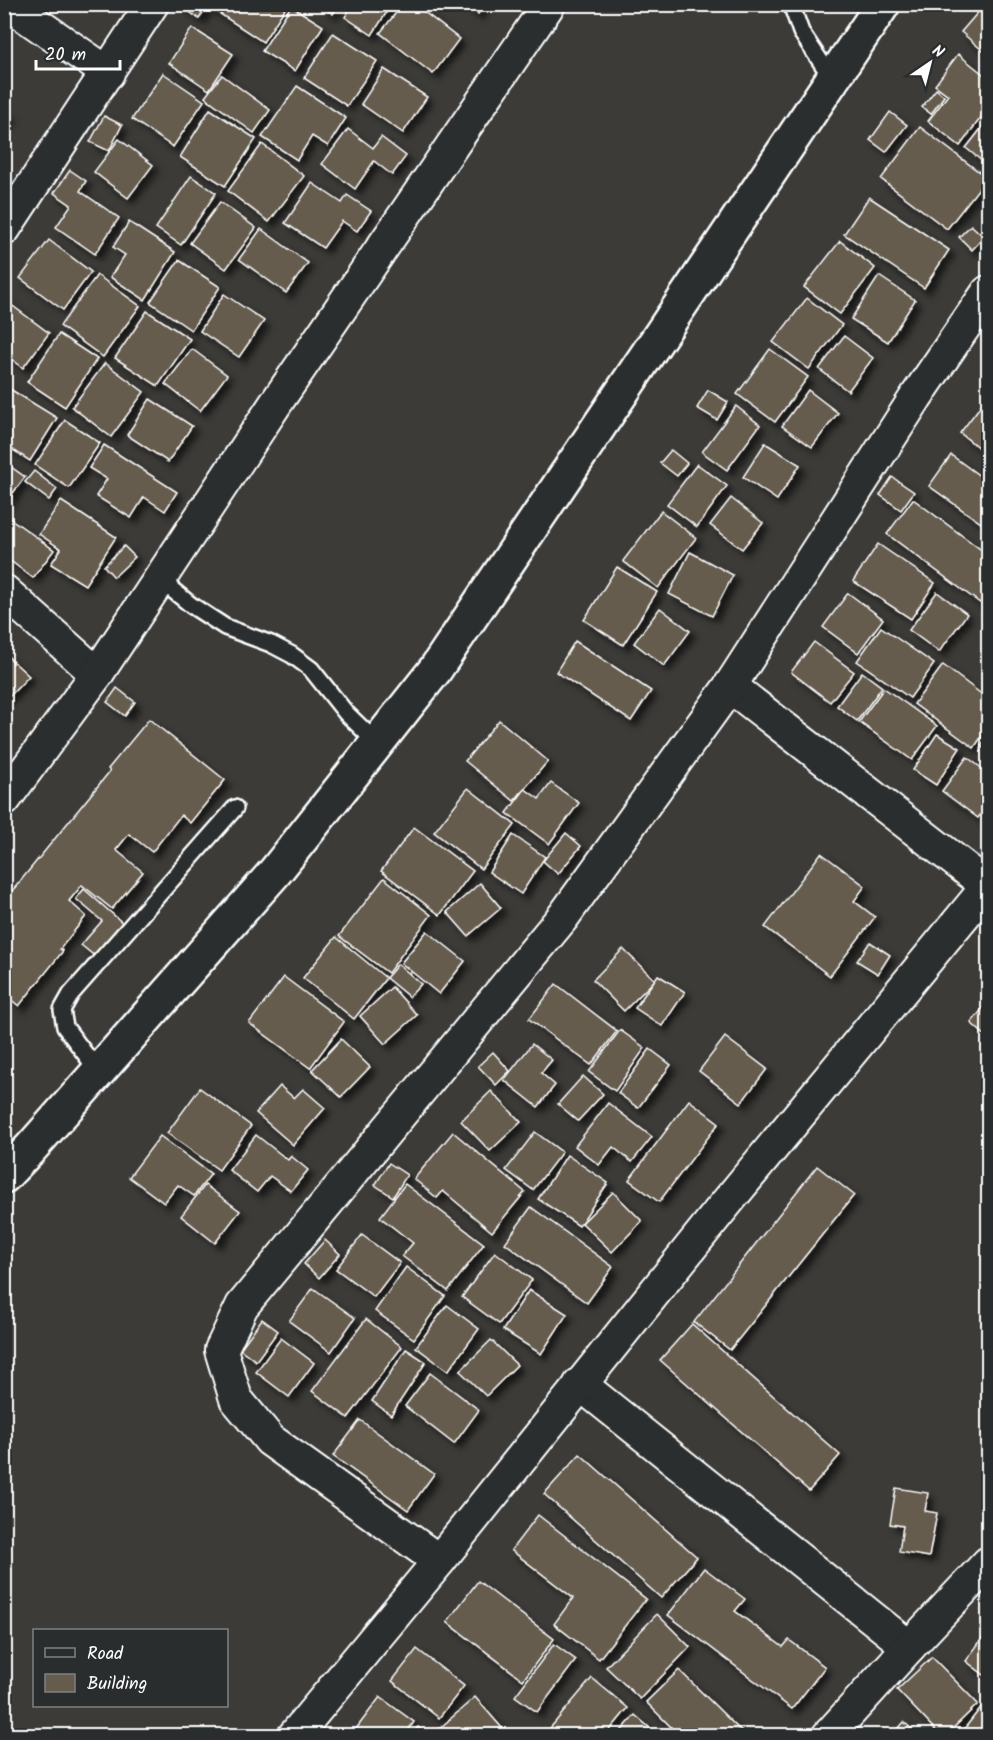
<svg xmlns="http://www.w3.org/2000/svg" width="993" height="1740" viewBox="0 0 993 1740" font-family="Kalam,sans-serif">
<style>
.building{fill:#665c4e;stroke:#fff;stroke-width:1.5;filter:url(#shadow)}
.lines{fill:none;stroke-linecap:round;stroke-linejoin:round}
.lane-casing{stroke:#fff;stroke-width:20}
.street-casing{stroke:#fff;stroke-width:36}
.secondary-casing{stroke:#fff;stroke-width:38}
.lane{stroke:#2a2d2e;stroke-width:15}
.street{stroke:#2a2d2e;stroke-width:32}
.secondary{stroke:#2a2d2e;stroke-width:33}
</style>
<defs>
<filter id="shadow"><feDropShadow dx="5.5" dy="5.5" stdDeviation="3" flood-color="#0009"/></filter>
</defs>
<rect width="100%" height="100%" fill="#3c3b38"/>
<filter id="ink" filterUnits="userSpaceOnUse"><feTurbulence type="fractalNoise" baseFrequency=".0167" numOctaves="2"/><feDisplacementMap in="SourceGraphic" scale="12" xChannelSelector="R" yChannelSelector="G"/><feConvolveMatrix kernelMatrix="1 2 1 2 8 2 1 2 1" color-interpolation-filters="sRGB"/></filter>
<g filter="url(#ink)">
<!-- building -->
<g class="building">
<polygon points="179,4 208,4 199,19"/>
<polygon points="209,4 282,4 286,7 263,42 208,6"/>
<polygon points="319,4 339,4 333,14"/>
<polygon points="353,4 392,4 372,35 345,17"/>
<polygon points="403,4 414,4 459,39 433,74 380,33"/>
<polygon points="463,4 484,4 478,14"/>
<polygon points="291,6 323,26 295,71 262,51"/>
<polygon points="979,11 988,20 988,55 961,32"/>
<polygon points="192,28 233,54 209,90 169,63"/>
<polygon points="333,33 377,61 347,106 304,78"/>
<polygon points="958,54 988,78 988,108 960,146 928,121 948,95 935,85"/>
<polygon points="384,69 427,97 403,133 361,104"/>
<polygon points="163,73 204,101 173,147 132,119"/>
<polygon points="222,75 270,110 254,133 205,97"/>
<polygon points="297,86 346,118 328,146 312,136 297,160 262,137"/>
<polygon points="936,89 944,96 931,114 922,107"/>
<polygon points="210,109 256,139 225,186 180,157"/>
<polygon points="4,111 11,115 4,126"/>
<polygon points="890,112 907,125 886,152 870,140"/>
<polygon points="104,116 122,125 109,151 90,142"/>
<polygon points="988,120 988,166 966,148"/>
<polygon points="920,127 987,178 947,229 881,179"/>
<polygon points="348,129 373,148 381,137 406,156 392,175 374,161 355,189 322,164"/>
<polygon points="119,139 153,165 128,198 94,172"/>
<polygon points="262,144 304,176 269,222 228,191"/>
<polygon points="70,170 86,181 80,191 119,218 95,254 56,227 71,205 54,193"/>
<polygon points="191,176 216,193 181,245 156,228"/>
<polygon points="312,183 342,203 347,195 371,211 357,231 342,221 323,248 285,223"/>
<polygon points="869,197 949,250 924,288 844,234"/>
<polygon points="220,202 256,228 226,269 190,243"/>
<polygon points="129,222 175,252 145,300 110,277 125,255 113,247"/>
<polygon points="971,225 984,237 972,250 959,237"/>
<polygon points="261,229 308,263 286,293 239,259"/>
<polygon points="49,240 91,272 63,310 20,278"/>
<polygon points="840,241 875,268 840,314 804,287"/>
<polygon points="179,260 220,287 191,330 150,302"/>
<polygon points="97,275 140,306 103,357 60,326"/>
<polygon points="879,276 915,300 888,342 851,319"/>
<polygon points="224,294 264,321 239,357 200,331"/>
<polygon points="807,298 842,325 809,369 773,342"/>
<polygon points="6,301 49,333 23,368 4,353 4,303"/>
<polygon points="147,311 190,339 158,386 115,358"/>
<polygon points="59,334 97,359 65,407 27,382"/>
<polygon points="844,336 873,358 848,391 819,369"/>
<polygon points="192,349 227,375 200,411 165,384"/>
<polygon points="770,349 808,377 775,422 737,394"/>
<polygon points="105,363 144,392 111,437 72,407"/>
<polygon points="5,386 57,418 30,461 4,444"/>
<polygon points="708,390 728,402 717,420 697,408"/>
<polygon points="808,390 838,413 812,447 782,426"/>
<polygon points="150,399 192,426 168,462 127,435"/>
<polygon points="985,400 988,403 988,455 960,433"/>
<polygon points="736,406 760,425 727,470 702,452"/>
<polygon points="65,420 100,443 69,488 35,465"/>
<polygon points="765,443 800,465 777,500 743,477"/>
<polygon points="104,445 177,492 165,511 144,497 131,518 96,496 107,479 89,468"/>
<polygon points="671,450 687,463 677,476 660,463"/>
<polygon points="951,455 988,482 988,528 929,486"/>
<polygon points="4,462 25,477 4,505"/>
<polygon points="697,464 727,486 697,527 667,504"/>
<polygon points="34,471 57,489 49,500 25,482"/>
<polygon points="892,477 914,492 901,510 880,495"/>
<polygon points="731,498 763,523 742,549 710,525"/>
<polygon points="913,499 988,555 988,592 980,603 887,534"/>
<polygon points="61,501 116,537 85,585 51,564 61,549 39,534"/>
<polygon points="661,511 696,538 658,588 623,561"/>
<polygon points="4,514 54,550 33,578 4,556"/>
<polygon points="878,544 935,583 911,619 853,581"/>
<polygon points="124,546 135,557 114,577 104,566"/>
<polygon points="690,552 733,575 712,616 669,594"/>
<polygon points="617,567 657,592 623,645 584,620"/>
<polygon points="937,592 967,614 939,652 909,630"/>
<polygon points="848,593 883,619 858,653 823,627"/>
<polygon points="660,608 690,631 664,666 634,643"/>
<polygon points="881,627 934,664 910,698 857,661"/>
<polygon points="575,641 651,691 631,721 556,672"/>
<polygon points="814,642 854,672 830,702 791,672"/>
<polygon points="4,653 29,676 4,702"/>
<polygon points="943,665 988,699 988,727 974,748 914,704"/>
<polygon points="862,672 882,687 857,721 837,706"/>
<polygon points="117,688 135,702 125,716 107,702"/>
<polygon points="884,688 937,726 912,760 859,722"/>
<polygon points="149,719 225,780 190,823 181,815 152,852 129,834 116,850 143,872 112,909 82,885 69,901 86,916 60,949 63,951 19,1006 4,994 4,901 110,771 108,769"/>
<polygon points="499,720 548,761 514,801 465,761"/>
<polygon points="937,734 960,748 936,785 913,770"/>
<polygon points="988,737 988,752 981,746"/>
<polygon points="967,757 988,773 988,804 978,818 942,791"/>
<polygon points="551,783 579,803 549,844 507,813 525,789 539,799"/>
<polygon points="468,788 515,825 481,869 434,832"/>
<polygon points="414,827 473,871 440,915 381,871"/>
<polygon points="566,833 581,846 558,874 543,861"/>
<polygon points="513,835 545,857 521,894 489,872"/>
<polygon points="821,853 865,886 854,901 875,917 830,976 765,927"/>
<polygon points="384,878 431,915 388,973 339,936"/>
<polygon points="480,883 501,908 468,936 447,912"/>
<polygon points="84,889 125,925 97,958 81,945 102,921 76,899"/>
<polygon points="427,931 465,961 439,994 401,963"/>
<polygon points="336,937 386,978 354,1019 303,978"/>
<polygon points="870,942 890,955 878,974 857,961"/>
<polygon points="623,949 655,980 624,1011 593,980"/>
<polygon points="398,964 421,984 409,997 386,978"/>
<polygon points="658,975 685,992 662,1026 635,1008"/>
<polygon points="284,977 344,1022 310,1068 249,1023"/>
<polygon points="556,984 617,1031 591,1065 529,1019"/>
<polygon points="392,987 417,1015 385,1044 360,1016"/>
<polygon points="988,1002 988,1038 971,1023"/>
<polygon points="620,1030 645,1048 615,1091 589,1072"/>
<polygon points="725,1037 767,1069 741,1103 699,1071"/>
<polygon points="341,1039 370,1067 341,1097 312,1070"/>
<polygon points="532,1044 552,1060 541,1073 555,1085 538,1107 504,1080"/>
<polygon points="650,1049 671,1065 638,1108 618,1093"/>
<polygon points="493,1052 510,1071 496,1085 478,1066"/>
<polygon points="583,1076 603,1094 578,1121 558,1104"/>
<polygon points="280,1086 294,1098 303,1089 325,1108 293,1145 256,1113"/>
<polygon points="200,1088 251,1126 219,1170 167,1133"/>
<polygon points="491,1091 521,1122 490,1151 461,1121"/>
<polygon points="689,1100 719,1123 659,1202 629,1180"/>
<polygon points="608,1103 652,1137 632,1162 613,1147 599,1165 575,1146"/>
<polygon points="453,1132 525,1192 492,1232 443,1191 437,1198 414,1179"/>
<polygon points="535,1132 562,1152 533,1190 506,1170"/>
<polygon points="256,1135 288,1160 291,1156 308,1170 291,1191 270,1176 257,1192 229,1170"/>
<polygon points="160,1136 211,1174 194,1196 178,1185 164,1203 129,1177"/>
<polygon points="567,1155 608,1183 579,1226 538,1199"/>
<polygon points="389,1163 407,1175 393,1197 375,1185"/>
<polygon points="817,1166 854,1195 730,1350 694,1322"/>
<polygon points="405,1184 484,1244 448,1291 402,1256 413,1243 380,1217"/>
<polygon points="205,1185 240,1211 215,1243 181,1216"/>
<polygon points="613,1192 642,1221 612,1252 582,1223"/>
<polygon points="531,1207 613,1267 587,1303 505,1243"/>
<polygon points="362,1235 400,1263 374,1297 336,1269"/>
<polygon points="325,1240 340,1254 319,1278 304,1264"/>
<polygon points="495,1252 532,1280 499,1324 462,1297"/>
<polygon points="406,1267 445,1296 414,1339 375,1311"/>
<polygon points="313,1288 355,1318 331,1352 289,1321"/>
<polygon points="529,1290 567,1314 541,1354 503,1330"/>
<polygon points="447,1305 479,1329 448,1371 416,1347"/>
<polygon points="262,1319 278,1331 256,1361 240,1349"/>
<polygon points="366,1319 402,1347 348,1418 312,1391"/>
<polygon points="692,1324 840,1455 809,1491 660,1360"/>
<polygon points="281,1338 314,1363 289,1397 256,1372"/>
<polygon points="491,1340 517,1365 486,1396 460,1371"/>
<polygon points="406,1349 426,1362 391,1415 372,1401"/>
<polygon points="430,1373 479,1410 454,1444 405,1406"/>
<polygon points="360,1420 434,1474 408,1510 333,1456"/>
<polygon points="580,1454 697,1557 661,1598 544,1494"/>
<polygon points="896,1488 928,1493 925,1511 937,1513 929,1557 899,1552 903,1526 890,1524"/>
<polygon points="538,1515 646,1599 599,1659 554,1624 573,1598 511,1550"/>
<polygon points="704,1568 745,1599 735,1611 783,1647 789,1640 825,1667 792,1709 668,1615"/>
<polygon points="478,1581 554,1639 523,1680 447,1622"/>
<polygon points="657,1614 690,1647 640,1699 606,1667"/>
<polygon points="988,1630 988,1678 966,1661"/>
<polygon points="554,1644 576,1660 537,1712 515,1696"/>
<polygon points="417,1649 464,1686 439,1718 392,1681"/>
<polygon points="932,1657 978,1704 945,1736 941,1736 897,1690"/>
<polygon points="679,1670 746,1736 680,1736 646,1702"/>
<polygon points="592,1678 628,1708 605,1736 549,1736 546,1733"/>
<polygon points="380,1697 414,1722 404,1736 364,1736 356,1729"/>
<polygon points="475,1697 509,1736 445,1736 439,1729"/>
<polygon points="986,1701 988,1702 988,1736 963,1736 961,1733"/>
<polygon points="635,1715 659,1736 617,1736"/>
<polygon points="904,1722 919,1736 892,1736"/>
<polygon points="418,1727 428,1736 410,1736"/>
</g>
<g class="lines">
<!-- lane casing -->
<g class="lane-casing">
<g id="lane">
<polyline points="791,4 801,32 833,80"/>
<polyline points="159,579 191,605 225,627 271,644 292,655 311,669 346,713 377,743"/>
<polyline points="98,1071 65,1027 62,1010 71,994 235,808"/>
</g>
</g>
<!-- street casing -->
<g class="street-casing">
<g id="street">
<polyline points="8,4 108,73"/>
<polyline points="4,229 152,4"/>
<polyline points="4,591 97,674"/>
<polyline points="730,686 988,886"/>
<polyline points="4,800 97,674 278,400 549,4"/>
<polyline points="580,1384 909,1647"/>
<polyline points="439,1561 270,1440 236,1399 221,1350 242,1306 563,917 730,686 916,397 988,292"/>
<polyline points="294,1736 439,1561 719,1212 988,886"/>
<polyline points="828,1736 909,1647 988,1563"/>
</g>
</g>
<!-- secondary casing -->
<g class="secondary-casing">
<polyline id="secondary" points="4,1176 30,1149 275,872 435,670 883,4"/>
</g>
<!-- lane -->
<use href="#lane" class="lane"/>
<!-- street -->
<use href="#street" class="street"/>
<!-- secondary -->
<use href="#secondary" class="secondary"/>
</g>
</g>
<!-- margin -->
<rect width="993" height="1740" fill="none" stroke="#2a2d2e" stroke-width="24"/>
<rect x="12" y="12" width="969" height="1716" fill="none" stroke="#fff" stroke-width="2" filter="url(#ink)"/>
<!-- legend -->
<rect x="33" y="1629" width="195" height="78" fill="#2a2d2e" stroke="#7f8182" stroke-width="1.5"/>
<rect x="45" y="1648" width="30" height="9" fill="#2a2d2e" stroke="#7f8182" stroke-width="1.5"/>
<text x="87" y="1659" font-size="18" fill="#ffffff">Road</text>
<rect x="45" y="1674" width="30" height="18" fill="#665c4e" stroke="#7f8182" stroke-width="1.5"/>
<text x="87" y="1689" font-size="18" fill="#ffffff">Building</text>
<!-- north arrow -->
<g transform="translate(930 63) rotate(35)" stroke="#2a2d2e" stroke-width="4.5" paint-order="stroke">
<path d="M0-4.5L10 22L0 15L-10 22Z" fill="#ffffff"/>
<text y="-9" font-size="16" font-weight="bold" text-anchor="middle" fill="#ffffff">N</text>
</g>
<!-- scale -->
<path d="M36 60v9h84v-9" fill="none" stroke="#ffffff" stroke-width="3"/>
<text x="45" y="60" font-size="18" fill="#ffffff" stroke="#2a2d2e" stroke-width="4.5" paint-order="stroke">20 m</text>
</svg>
